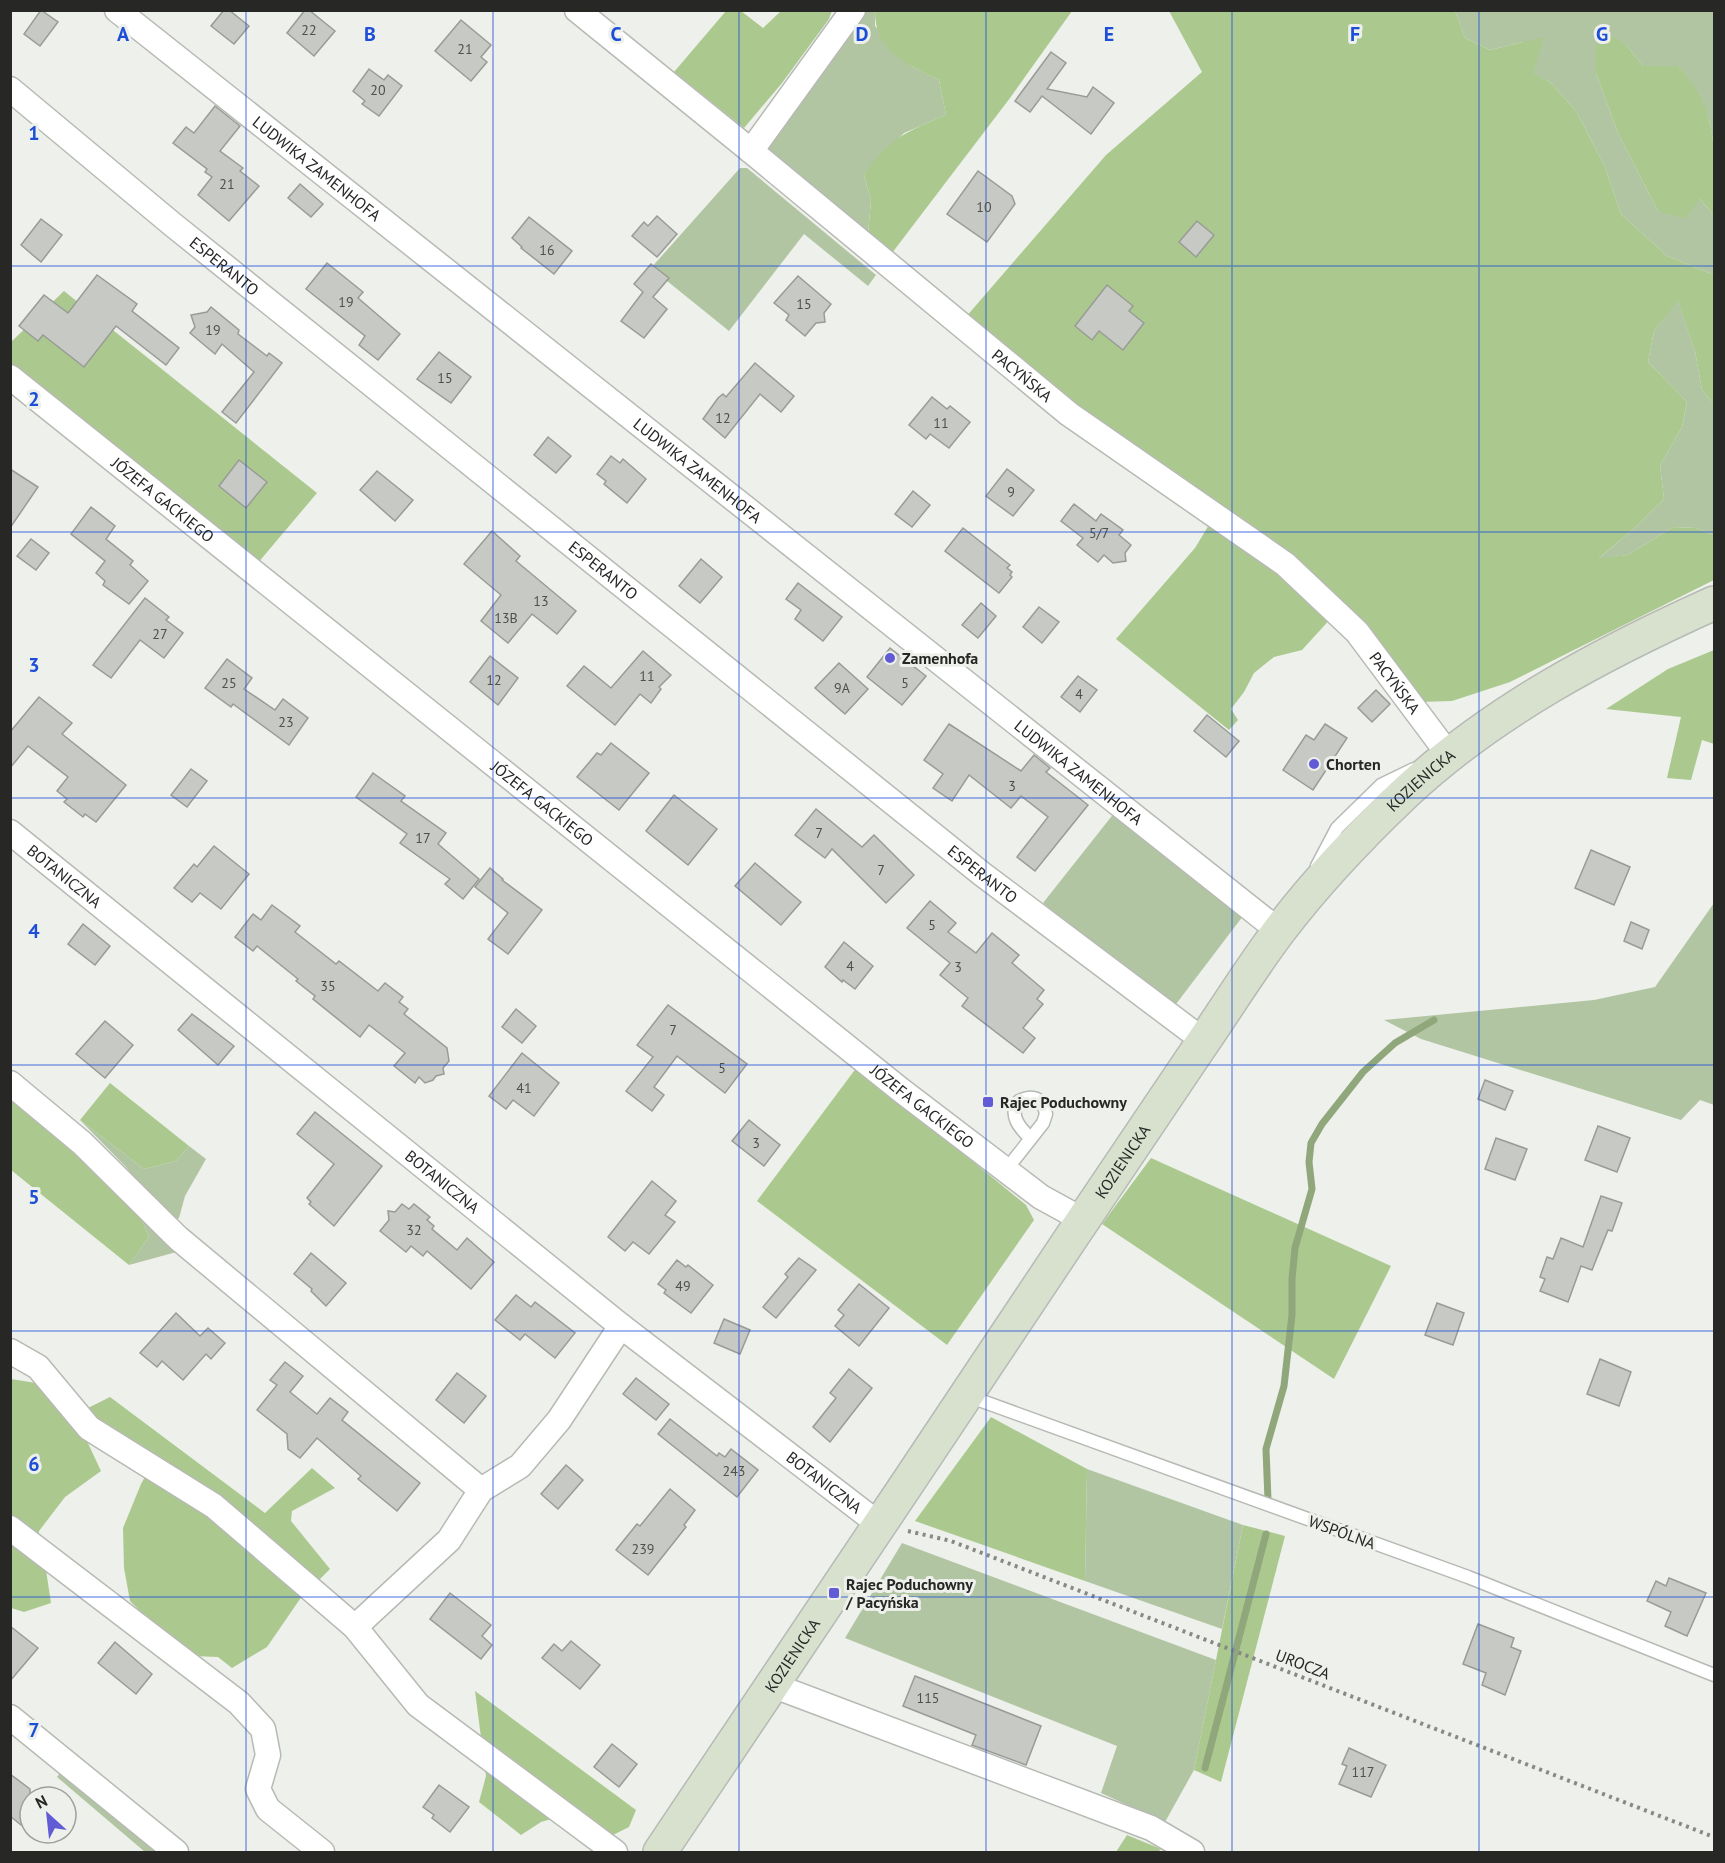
<svg xmlns="http://www.w3.org/2000/svg" width="1725" height="1863" viewBox="0 0 1725 1863" font-family="'PT Sans',sans-serif">
<style>
.green{fill:#b2c5a2}
.forest{fill:#abc98e}
.lines{fill:none;stroke-linecap:round;stroke-linejoin:round}
.stream{stroke:#90a67b;stroke-width:7}
.building{fill:#c6c9c4;stroke:#999c96;stroke-width:1.5}
.lane-casing{stroke:#b7bab4;stroke-width:15}
.street-casing{stroke:#b7bab4;stroke-width:27}
.secondary-casing{stroke:#b7bab4;stroke-width:36}
.path{stroke:#878985;stroke-width:4;stroke-dasharray:3 4.5;stroke-linecap:butt}
.lane{stroke:#fff;stroke-width:12}
.street{stroke:#fff;stroke-width:24}
.secondary{stroke:#d8e1ce;stroke-width:33}
.grid{fill:none;stroke:#1d4ed8;stroke-width:1.5;stroke-opacity:0.55}
.poi-dot{fill:#615cd5;stroke:#edf0eb;stroke-width:2}
.labels{text-anchor:middle;stroke-width:6;stroke-linejoin:round;paint-order:stroke}
.number-label{font-size:14px;fill:#4f504e}
.street-label{font-size:16px;fill:#272826;stroke:#edf0eb}
.poi-label{font-size:16px;font-weight:bold;fill:#272826;stroke:#edf0eb;text-anchor:start}
.grid-label{font-size:20px;text-anchor:middle;font-weight:bold;fill:#1d4ed8;stroke:#edf0eb;stroke-width:6;stroke-linejoin:round;paint-order:stroke}
</style>
<rect width="100%" height="100%" fill="#edf0eb"/>
<!-- green -->
<g class="green">
<polygon points="862,11 875,11 875,26 913,67 939,80 946,115 904,133 864,175 871,200 868,234 766,155 780,122"/>
<polygon points="1455,11 1714,11 1714,146 1709,120 1679,66 1643,66 1626,45 1596,46 1596,73 1618,133 1658,211 1699,198 1714,215 1714,275 1667,256 1621,214 1605,167 1576,111 1550,82 1532,73 1523,42 1490,50 1465,38"/>
<polygon points="740,168 747,168 876,275 868,286 804,234 729,331 651,268"/>
<polygon points="1678,300 1695,351 1702,390 1714,404 1714,535 1696,528 1673,527 1628,555 1598,559 1636,527 1664,499 1660,465 1682,427 1687,402 1648,362 1654,331"/>
<polygon points="1115,812 1243,916 1173,1008 1043,903"/>
<polygon points="1714,903 1714,1105 1700,1100 1681,1120 1421,1039 1384,1020 1594,1000 1655,987"/>
<polygon points="80,1120 144,1169 176,1161 189,1146 206,1159 185,1196 179,1218 172,1222 155,1204 126,1167"/>
<polygon points="138,1211 180,1251 129,1265 149,1237"/>
<polygon points="1087,1469 1243,1525 1222,1629 1085,1581"/>
<polygon points="902,1543 1216,1660 1194,1770 1165,1822 1101,1793 1117,1746 845,1638"/>
<polygon points="63,1769 164,1852 145,1852 57,1777"/>
</g>
<!-- forest -->
<g class="forest">
<polygon points="726,11 741,11 763,28 781,11 832,11 829,19 782,83 744,128 674,72"/>
<path d="M875 11H1072L1010 98 889 257 868 234 871 200 864 175C889 138 906 132 946 115L939 80C906 63 875 53 875 11Z"/>
<polygon points="1169,11 1455,11 1465,38 1490,50 1544,37 1533,73 1550,82 1576,111 1605,167 1621,214 1667,256 1714,275 1714,404 1702,390 1695,351 1678,301 1654,331 1648,362 1687,402 1682,427 1660,465 1664,499 1636,527 1599,558 1628,555 1673,527 1696,528 1714,535 1714,580 1510,682 1452,701 1418,702 1344,604 1302,650 1274,657 1254,673 1244,692 1231,709 1238,720 1229,730 1116,639 1195,548 1221,505 1135,445 1076,407 965,318 1106,155 1202,72"/>
<path d="M1610 35 1626 45 1643 66H1679C1684 74 1691 81 1696 89 1719 127 1715 173 1714 215L1700 199 1685 219 1658 211 1618 133 1596 73V46Z"/>
<polygon points="64,291 317,493 257,564 11,365 11,342"/>
<polygon points="1714,650 1714,744 1702,740 1691,780 1667,778 1681,717 1606,709 1668,669"/>
<polygon points="857,1067 1026,1205 1034,1220 947,1345 757,1201"/>
<polygon points="110,1083 189,1146 176,1161 144,1169 80,1120"/>
<polygon points="10,1093 138,1211 149,1237 129,1265 11,1170"/>
<polygon points="1151,1158 1391,1266 1334,1379 1102,1224"/>
<polygon points="11,1379 36,1383 86,1439 101,1471 65,1497 39,1531 35,1557 46,1570 51,1603 24,1612 11,1608"/>
<polygon points="110,1397 265,1513 312,1468 335,1488 292,1511 291,1521 330,1569 300,1599 267,1647 232,1668 218,1657 191,1656 171,1642 130,1601 124,1568 123,1528 141,1484 154,1461 107,1431 88,1408"/>
<polygon points="991,1417 1087,1469 1085,1581 915,1521"/>
<polygon points="1243,1525 1285,1536 1221,1782 1194,1770"/>
<polygon points="475,1691 636,1810 629,1827 613,1835 572,1813 541,1822 521,1835 479,1802 486,1776"/>
<polygon points="1127,1835 1161,1849 1158,1852 1116,1852"/>
</g>
<g class="lines">
<!-- stream -->
<g class="stream">
<polyline points="1268,1500 1266,1449 1284,1386 1292,1315 1292,1279 1295,1248 1312,1189 1309,1162 1311,1143 1322,1124 1363,1072 1395,1043 1434,1020"/>
<polyline points="1205,1768 1266,1534"/>
</g>
</g>
<!-- building -->
<g class="building">
<polygon points="41,10 58,22 40,46 24,34"/>
<polygon points="224,10 229,10 249,26 234,44 211,26"/>
<polygon points="305,10 309,10 335,31 314,56 287,33"/>
<polygon points="461,20 491,45 481,57 487,62 471,81 435,51"/>
<polygon points="1051,52 1066,63 1047,89 1087,97 1093,87 1114,103 1091,134 1042,96 1030,112 1015,101"/>
<polygon points="369,69 384,80 388,75 402,86 379,116 362,104 365,101 353,91"/>
<polygon points="215,106 240,126 220,151 243,168 240,171 259,186 229,221 198,195 212,177 205,172 207,169 173,143 186,127 194,133"/>
<polygon points="978,171 1012,196 1015,204 987,242 947,214"/>
<polygon points="300,184 323,204 311,217 288,198"/>
<polygon points="657,216 677,234 657,257 632,236 644,222 648,226"/>
<polygon points="529,217 572,251 554,274 521,248 522,247 512,238"/>
<polygon points="41,219 62,235 41,262 21,245"/>
<polygon points="1197,221 1214,235 1196,257 1179,242"/>
<polygon points="327,263 363,292 358,298 400,334 378,360 359,345 365,336 306,289"/>
<polygon points="651,264 669,278 653,297 667,309 644,338 621,321 643,292 634,284"/>
<polygon points="97,275 137,304 132,311 179,348 166,365 116,326 84,367 43,335 38,341 19,326 44,295 68,313"/>
<polygon points="798,276 831,304 824,313 825,322 816,323 805,336 786,320 789,315 774,303"/>
<polygon points="1107,285 1133,306 1129,311 1144,323 1123,350 1099,331 1092,340 1075,326"/>
<polygon points="211,307 239,330 238,334 267,356 269,353 282,363 236,423 222,412 254,372 222,344 215,354 190,333 195,327 191,315 207,312"/>
<polygon points="439,352 471,377 451,403 417,379"/>
<polygon points="755,363 794,396 781,412 760,394 725,438 703,419 718,398 723,394 726,397"/>
<polygon points="932,397 947,409 950,406 970,422 949,448 930,434 926,439 909,425"/>
<polygon points="548,437 571,456 556,473 534,455"/>
<polygon points="611,456 620,463 623,459 646,479 627,503 604,484 606,481 597,474"/>
<polygon points="239,460 267,482 246,508 219,486"/>
<polygon points="10,469 38,487 10,528"/>
<polygon points="1007,469 1034,490 1013,516 986,496"/>
<polygon points="377,471 413,500 395,521 360,490"/>
<polygon points="913,491 930,505 912,527 895,514"/>
<polygon points="1074,504 1096,521 1101,514 1123,530 1119,535 1131,545 1125,553 1126,561 1113,563 1104,555 1098,562 1077,545 1083,538 1061,521"/>
<polygon points="91,507 115,526 106,539 133,561 130,565 148,581 129,604 103,585 105,581 96,573 105,561 71,534"/>
<polygon points="963,528 1010,565 1007,568 1012,572 1010,575 1012,577 999,593 945,551"/>
<polygon points="492,531 520,556 516,561 576,611 557,634 532,614 508,643 481,621 501,595 464,564"/>
<polygon points="31,539 49,553 36,570 17,556"/>
<polygon points="701,559 722,577 700,603 679,586"/>
<polygon points="798,583 842,617 823,641 795,619 801,610 786,599"/>
<polygon points="145,598 169,617 166,620 183,633 164,658 140,640 111,678 93,665"/>
<polygon points="981,603 996,616 978,638 962,625"/>
<polygon points="1039,607 1059,622 1042,643 1023,627"/>
<polygon points="890,648 926,676 902,705 867,677"/>
<polygon points="643,651 671,675 659,687 661,689 651,703 640,694 615,725 567,686 584,666 611,688"/>
<polygon points="490,656 518,678 498,705 470,682"/>
<polygon points="227,659 252,678 244,689 275,710 283,699 308,718 289,745 233,704 231,707 205,688"/>
<polygon points="839,663 868,689 845,714 815,688"/>
<polygon points="1078,676 1097,690 1080,712 1061,697"/>
<polygon points="1376,690 1390,704 1372,722 1358,708"/>
<polygon points="39,697 72,723 62,734 126,785 96,822 85,814 83,817 64,802 67,799 57,791 68,777 28,746 10,768 10,732"/>
<polygon points="1207,715 1239,741 1226,757 1194,731"/>
<polygon points="949,724 1021,771 1034,755 1050,768 1046,772 1088,805 1035,871 1017,857 1048,817 1021,796 1011,808 969,775 952,801 933,788 943,774 924,760"/>
<polygon points="1325,724 1347,738 1313,790 1283,770 1306,735 1314,740"/>
<polygon points="611,743 649,773 619,810 577,777 597,753 601,755"/>
<polygon points="191,769 207,781 187,807 171,795"/>
<polygon points="373,773 405,796 401,801 446,833 438,844 479,879 463,899 445,884 450,879 400,843 407,834 356,797"/>
<polygon points="674,795 717,829 688,865 646,831"/>
<polygon points="816,809 862,847 874,835 914,875 886,903 832,849 825,858 795,835"/>
<polygon points="214,846 249,874 221,909 200,893 192,902 174,888 194,864 197,867"/>
<polygon points="1591,850 1630,867 1614,905 1575,888"/>
<polygon points="755,863 801,902 781,925 735,886"/>
<polygon points="490,868 503,879 502,880 542,910 508,954 488,939 508,913 475,887"/>
<polygon points="930,901 956,923 948,932 976,953 992,933 1019,955 1012,963 1044,990 1037,999 1043,1004 1023,1028 1035,1038 1023,1053 962,1006 968,998 940,975 950,963 907,928"/>
<polygon points="272,905 300,926 295,932 336,964 339,961 378,991 385,983 403,997 399,1002 408,1009 404,1014 447,1048 449,1061 443,1068 444,1074 436,1076 433,1080 425,1083 419,1077 415,1083 394,1066 405,1053 369,1025 360,1037 313,999 315,996 296,981 298,979 257,946 253,951 235,937 253,914 261,920"/>
<polygon points="1631,922 1649,930 1642,949 1624,941"/>
<polygon points="83,924 110,946 95,965 68,944"/>
<polygon points="844,942 873,966 855,989 843,980 842,982 825,967"/>
<polygon points="668,1005 747,1064 725,1093 677,1056 654,1087 664,1095 652,1111 626,1091 653,1057 637,1045"/>
<polygon points="516,1009 536,1026 522,1043 502,1027"/>
<polygon points="192,1014 234,1046 218,1065 178,1030"/>
<polygon points="105,1021 133,1045 105,1078 76,1054"/>
<polygon points="522,1053 559,1083 534,1116 513,1100 506,1109 489,1096"/>
<polygon points="1485,1080 1513,1091 1505,1110 1478,1099"/>
<polygon points="315,1112 382,1166 334,1226 309,1204 311,1202 307,1198 334,1164 297,1134"/>
<polygon points="749,1120 780,1145 764,1166 732,1141"/>
<polygon points="1598,1126 1630,1138 1617,1172 1585,1160"/>
<polygon points="1496,1138 1527,1149 1515,1180 1485,1169"/>
<polygon points="652,1181 676,1201 665,1215 675,1222 649,1254 633,1242 625,1251 608,1237"/>
<polygon points="1601,1196 1622,1203 1612,1231 1608,1230 1592,1270 1581,1266 1568,1302 1540,1291 1545,1279 1540,1277 1547,1257 1553,1259 1561,1238 1583,1247"/>
<polygon points="402,1204 409,1209 414,1204 430,1217 427,1220 434,1226 432,1229 457,1250 467,1238 494,1262 471,1289 427,1251 423,1256 411,1246 406,1252 380,1231 389,1220 388,1211 395,1212"/>
<polygon points="311,1253 346,1283 326,1306 311,1291 312,1289 294,1274"/>
<polygon points="799,1258 816,1270 776,1318 763,1307 788,1277 785,1274"/>
<polygon points="677,1260 686,1267 688,1265 713,1285 691,1313 664,1293 666,1290 658,1284"/>
<polygon points="859,1284 889,1308 859,1346 835,1326 844,1315 838,1310"/>
<polygon points="516,1295 531,1307 535,1302 575,1333 555,1358 525,1334 520,1340 495,1320"/>
<polygon points="1437,1303 1464,1313 1453,1345 1425,1335"/>
<polygon points="176,1313 200,1336 208,1328 225,1343 211,1359 206,1354 183,1380 162,1361 157,1367 140,1353"/>
<polygon points="724,1319 750,1330 740,1354 714,1343"/>
<polygon points="1600,1359 1631,1372 1619,1406 1587,1394"/>
<polygon points="285,1362 303,1376 290,1392 317,1414 330,1398 348,1412 342,1420 420,1483 397,1511 358,1479 361,1476 317,1438 300,1458 288,1449 287,1434 257,1410 277,1385 270,1380"/>
<polygon points="849,1369 872,1388 830,1442 813,1427 836,1398 830,1393"/>
<polygon points="457,1373 486,1396 464,1423 436,1400"/>
<polygon points="636,1378 669,1404 656,1420 623,1394"/>
<polygon points="670,1419 717,1456 719,1453 725,1457 731,1449 758,1470 737,1497 658,1434"/>
<polygon points="566,1465 583,1480 558,1509 541,1494"/>
<polygon points="670,1489 695,1510 684,1525 686,1527 648,1575 616,1550 637,1524 640,1526"/>
<polygon points="1669,1578 1706,1593 1687,1636 1665,1626 1671,1612 1647,1601 1656,1581 1666,1586"/>
<polygon points="450,1593 491,1625 482,1636 492,1645 481,1659 430,1619"/>
<polygon points="1478,1624 1514,1638 1511,1647 1521,1651 1505,1695 1482,1685 1486,1673 1463,1664"/>
<polygon points="10,1626 38,1648 10,1681"/>
<polygon points="571,1641 600,1665 580,1689 542,1658 554,1644 562,1651"/>
<polygon points="115,1642 152,1674 136,1694 98,1663"/>
<polygon points="915,1676 1041,1726 1026,1765 972,1745 976,1735 903,1706"/>
<polygon points="612,1744 637,1764 619,1787 594,1767"/>
<polygon points="1349,1748 1386,1765 1371,1797 1339,1784 1347,1766 1342,1764"/>
<polygon points="10,1774 30,1789 30,1814 21,1825 10,1816"/>
<polygon points="439,1785 469,1807 450,1832 432,1818 434,1815 423,1807"/>
</g>
<g class="lines">
<!-- lane casing -->
<g class="lane-casing">
<g id="lane">
<polyline points="1317,866 1337,828 1381,785 1414,769"/>
<path d="M1006 1170 1043 1123 1046 1114C1043 1098 1033 1094 1019 1101 1008 1115 1020 1128 1030 1138"/>
<polyline points="968,1396 1468,1577 1714,1675"/>
</g>
</g>
<!-- street casing -->
<g class="street-casing">
<g id="street">
<path id="s1" d="M117 10 1279 931"/>
<path id="s2" d="M577 10 751 151 1069 414 1285 564 1357 632 1449 755"/>
<path id="s3" d="M10 89 172 224 982 874 1204 1041"/>
<polyline points="751,151 853,10"/>
<path id="s4" d="M10 377 902 1091 1041 1197 1083 1220"/>
<path id="s5" d="M10 832 621 1326 880 1525"/>
<polyline points="10,1083 82,1143 178,1238 481,1490"/>
<polyline points="10,1351 38,1367 89,1428 214,1506 355,1627 418,1705 615,1852"/>
<polyline points="10,1528 239,1703 263,1729 268,1755 258,1789 268,1809 322,1852"/>
<polyline points="355,1627 449,1540 481,1490 520,1466 559,1420 621,1326"/>
<polyline points="772,1685 1151,1828 1192,1852"/>
<polyline points="10,1717 176,1852"/>
</g>
</g>
<!-- secondary casing -->
<g class="secondary-casing">
<g id="secondary">
<path id="s6" d="M660 1852C798 1647 936 1441 1073 1235 1115 1172 1157 1110 1199 1048 1226 1009 1251 968 1279 931 1316 882 1359 837 1403 795 1492 711 1603 653 1714 603"/>
</g>
</g>
<!-- path -->
<polyline class="path" points="908,1531 951,1541 1714,1837"/>
<!-- lane -->
<use href="#lane" class="lane"/>
<!-- street -->
<use href="#street" class="street"/>
<!-- secondary -->
<use href="#secondary" class="secondary"/>
</g>
<!-- grid -->
<path class="grid" d="M246 10V1852M493 10V1852M739 10V1852M986 10V1852M1232 10V1852M1479 10V1852M10 266H1714M10 532H1714M10 798H1714M10 1065H1714M10 1331H1714M10 1597H1714"/>
<!-- markers -->
<g class="poi-dot">
<circle cx="890" cy="658" r="6"/>
<circle cx="1314" cy="764" r="6"/>
<rect x="982" y="1096" width="12" height="12" rx="3"/>
<rect x="828" y="1587" width="12" height="12" rx="3"/>
</g>
<g class="labels">
<!-- number labels -->
<g class="number-label">
<text x="309" y="35">22</text>
<text x="465" y="54">21</text>
<text x="378" y="95">20</text>
<text x="227" y="189">21</text>
<text x="984" y="212">10</text>
<text x="547" y="255">16</text>
<text x="346" y="307">19</text>
<text x="804" y="309">15</text>
<text x="213" y="335">19</text>
<text x="445" y="383">15</text>
<text x="723" y="423">12</text>
<text x="941" y="428">11</text>
<text x="1011" y="497">9</text>
<text x="1099" y="538">5/7</text>
<text x="541" y="606">13</text>
<text x="506" y="623">13B</text>
<text x="160" y="639">27</text>
<text x="647" y="681">11</text>
<text x="494" y="685">12</text>
<text x="229" y="688">25</text>
<text x="905" y="688">5</text>
<text x="842" y="693">9A</text>
<text x="1079" y="699">4</text>
<text x="286" y="727">23</text>
<text x="1012" y="791">3</text>
<text x="819" y="838">7</text>
<text x="423" y="843">17</text>
<text x="881" y="875">7</text>
<text x="932" y="930">5</text>
<text x="850" y="971">4</text>
<text x="958" y="972">3</text>
<text x="328" y="991">35</text>
<text x="673" y="1035">7</text>
<text x="722" y="1073">5</text>
<text x="524" y="1093">41</text>
<text x="756" y="1148">3</text>
<text x="414" y="1235">32</text>
<text x="683" y="1291">49</text>
<text x="734" y="1476">243</text>
<text x="643" y="1554">239</text>
<text x="928" y="1703">115</text>
<text x="1363" y="1777">117</text>
</g>
<!-- street labels -->
<g class="street-label">
<text dy="6" stroke="none"><textPath href="#s1" startOffset="255">LUDWIKA ZAMENHOFA</textPath></text>
<text dy="6" stroke="none"><textPath href="#s3" startOffset="278">ESPERANTO</textPath></text>
<text dy="6" stroke="none"><textPath href="#s2" startOffset="576">PACYŃSKA</textPath></text>
<text dy="6" stroke="none"><textPath href="#s1" startOffset="741">LUDWIKA ZAMENHOFA</textPath></text>
<text dy="6" stroke="none"><textPath href="#s4" startOffset="196">JÓZEFA GACKIEGO</textPath></text>
<text dy="6" stroke="none"><textPath href="#s3" startOffset="764">ESPERANTO</textPath></text>
<text dy="6" stroke="none"><textPath href="#s2" startOffset="1062">PACYŃSKA</textPath></text>
<text dy="6" stroke="none"><textPath href="#s1" startOffset="1227">LUDWIKA ZAMENHOFA</textPath></text>
<text dy="6" stroke="none"><textPath href="#s6" startOffset="1317">KOZIENICKA</textPath></text>
<text dy="6" stroke="none"><textPath href="#s4" startOffset="682">JÓZEFA GACKIEGO</textPath></text>
<text dy="6" stroke="none"><textPath href="#s3" startOffset="1250">ESPERANTO</textPath></text>
<text dy="6" stroke="none"><textPath href="#s5" startOffset="70">BOTANICZNA</textPath></text>
<text dy="6" stroke="none"><textPath href="#s4" startOffset="1168">JÓZEFA GACKIEGO</textPath></text>
<text dy="6" stroke="none"><textPath href="#s6" startOffset="831">KOZIENICKA</textPath></text>
<text dy="6" stroke="none"><textPath href="#s5" startOffset="556">BOTANICZNA</textPath></text>
<text dy="6" stroke="none"><textPath href="#s5" startOffset="1042">BOTANICZNA</textPath></text>
<text transform="translate(1342 1532) rotate(20)" y="6">WSPÓLNA</text>
<text dy="6" stroke="none"><textPath href="#s6" startOffset="237">KOZIENICKA</textPath></text>
<text transform="translate(1303 1664) rotate(21)" y="6">UROCZA</text>
</g>
<!-- poi labels -->
<g class="poi-label">
<text x="902" y="664">Zamenhofa</text>
<text x="1326" y="770">Chorten</text>
<text x="1000" y="1108">Rajec Poduchowny</text>
<text x="846" y="1590">Rajec Poduchowny<tspan x="846" dy="18">/ Pacyńska</tspan></text>
</g>
</g>
<g class="grid-label">
<text x="123" y="41">A</text>
<text x="370" y="41">B</text>
<text x="616" y="41">C</text>
<text x="862" y="41">D</text>
<text x="1109" y="41">E</text>
<text x="1355" y="41">F</text>
<text x="1602" y="41">G</text>
<text x="34" y="140">1</text>
<text x="34" y="406">2</text>
<text x="34" y="672">3</text>
<text x="34" y="938">4</text>
<text x="34" y="1204">5</text>
<text x="34" y="1471">6</text>
<text x="34" y="1737">7</text>
</g>
<!-- border -->
<rect width="1725" height="1863" fill="none" stroke="#272826" stroke-width="24"/>
<!-- north arrow -->
<g transform="translate(48 1815) rotate(333)"><circle r="28" fill="#edf0eb" stroke="#9ea09c" stroke-width="1.5"/>
<path d="M0-4.5L10 22L0 15L-10 22Z" fill="#615cd5"/>
<text y="-9" font-size="16" font-weight="bold" text-anchor="middle" fill="#272826">N</text>
</g>
</svg>
